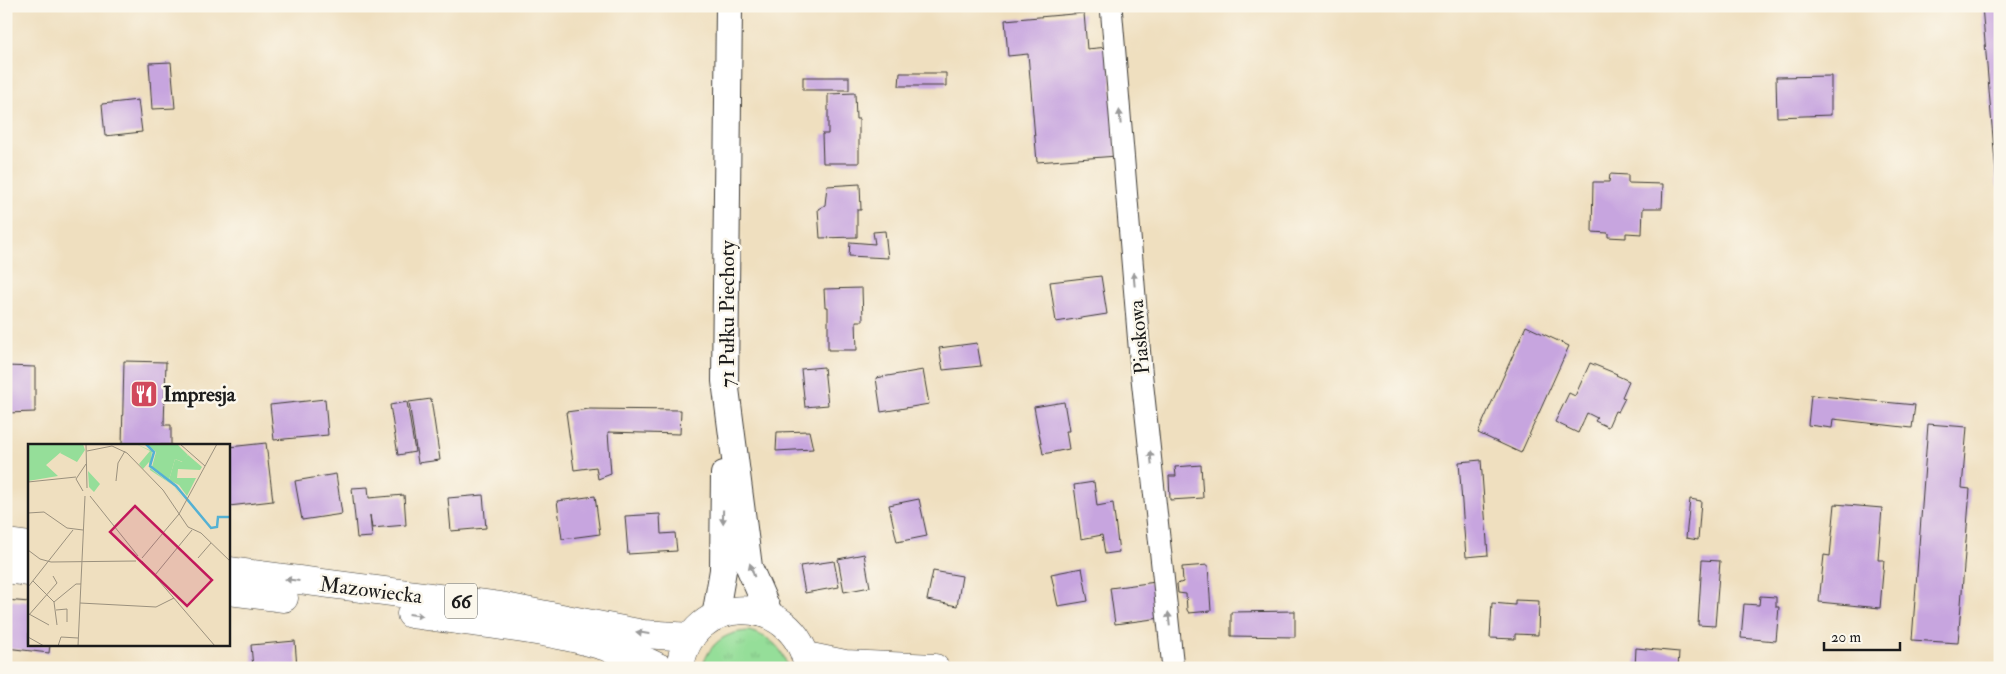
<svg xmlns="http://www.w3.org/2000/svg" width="2006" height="674" viewBox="0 0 2006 674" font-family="'IM FELL Double Pica',serif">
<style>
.grass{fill:url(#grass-tufts);stroke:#587d5a}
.building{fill:#c7a5df}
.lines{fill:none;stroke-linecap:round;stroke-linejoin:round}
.minor-casing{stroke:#3c3934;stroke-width:23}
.tertiary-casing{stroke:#3c3934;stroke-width:28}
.primary-casing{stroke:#3c3934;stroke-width:29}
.minor{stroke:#fff;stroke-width:21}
.tertiary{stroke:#fff;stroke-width:26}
.primary{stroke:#fff;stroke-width:28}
.oneway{fill:#999}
.labels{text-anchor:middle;stroke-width:5;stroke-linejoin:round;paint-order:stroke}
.shield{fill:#fbf7ec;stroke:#5f5e5a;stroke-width:1}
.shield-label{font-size:20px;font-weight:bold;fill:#1c1c1c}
.street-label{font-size:21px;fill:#1c1c1c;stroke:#fbf7ec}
.poi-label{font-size:21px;font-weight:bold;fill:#1c1c1c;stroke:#fbf7ec;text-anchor:start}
.inset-river{fill:none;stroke:#55b1d3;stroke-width:2.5}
.inset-road{fill:none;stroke:#9b917e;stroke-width:1}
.view{fill:#c2185b;fill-opacity:0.15;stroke:#c2185b;stroke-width:2.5}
.inset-edge{fill:none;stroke:#1c1c1c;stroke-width:2.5}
</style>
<defs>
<pattern id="grass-tufts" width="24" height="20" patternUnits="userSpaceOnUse" patternTransform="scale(1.25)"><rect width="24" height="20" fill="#95de99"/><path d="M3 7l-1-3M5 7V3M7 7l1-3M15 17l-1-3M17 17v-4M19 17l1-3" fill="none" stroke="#80be83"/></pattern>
</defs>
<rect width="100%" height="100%" fill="#fbf7ec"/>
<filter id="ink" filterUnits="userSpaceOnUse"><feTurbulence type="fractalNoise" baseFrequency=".02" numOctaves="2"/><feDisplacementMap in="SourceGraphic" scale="10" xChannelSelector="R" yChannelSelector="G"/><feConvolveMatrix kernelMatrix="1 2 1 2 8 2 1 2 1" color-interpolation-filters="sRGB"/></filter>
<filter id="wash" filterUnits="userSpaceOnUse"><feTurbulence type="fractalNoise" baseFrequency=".0096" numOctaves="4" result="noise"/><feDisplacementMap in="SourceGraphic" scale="20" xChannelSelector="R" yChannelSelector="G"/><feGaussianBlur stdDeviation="1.12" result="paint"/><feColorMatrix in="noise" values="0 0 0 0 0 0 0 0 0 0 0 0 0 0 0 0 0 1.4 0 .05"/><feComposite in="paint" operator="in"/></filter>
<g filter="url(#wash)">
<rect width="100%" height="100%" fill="#efdfbf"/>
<!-- grass -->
<path class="grass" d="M749 631C768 636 784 647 787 668H702C709 644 724 632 749 631Z"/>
<g id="blocks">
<!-- building -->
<g class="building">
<polygon points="1982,6 2000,6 2000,185 1997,186"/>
<polygon points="1084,13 1087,49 1108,47 1117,156 1037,162 1028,54 1008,56 1005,20"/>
<polygon points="171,62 175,108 152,109 149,63"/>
<polygon points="900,73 946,73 946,86 899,86"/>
<polygon points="1831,76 1831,115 1777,117 1776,77"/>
<rect x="803" y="77" width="46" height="13"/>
<polygon points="855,93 856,119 859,119 859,163 823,163 822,134 828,134 828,94"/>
<polygon points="138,100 142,132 105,136 102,104"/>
<polygon points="1610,174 1628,175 1628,183 1663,184 1662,208 1643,208 1642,234 1626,233 1626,238 1608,237 1608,233 1592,232 1593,182 1609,182"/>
<polygon points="860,184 861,210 857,210 857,237 820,238 818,209 825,205 827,186"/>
<polygon points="885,231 888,258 849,256 850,242 875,244 873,232"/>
<polygon points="1101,276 1107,314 1056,322 1050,282"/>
<polygon points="862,288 863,321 856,321 857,350 828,350 828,307 825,307 824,289"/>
<polygon points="1526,326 1569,346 1521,453 1478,433"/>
<polygon points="977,343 981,366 943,370 939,348"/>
<polygon points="124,361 166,362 164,425 171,425 171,445 122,445"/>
<polygon points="1590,363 1617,374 1616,375 1629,381 1622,397 1625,398 1618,412 1615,411 1608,427 1595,421 1597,418 1587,413 1578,433 1555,422 1569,393 1575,396"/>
<polygon points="6,366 35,367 35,412 6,413"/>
<polygon points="824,367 828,405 805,407 801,369"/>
<polygon points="923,370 929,404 881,412 876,378"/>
<polygon points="1811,395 1915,405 1912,428 1833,419 1832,428 1808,425"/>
<polygon points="325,399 328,435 274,440 270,405"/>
<polygon points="431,399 440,460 418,463 409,402"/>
<polygon points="407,402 415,452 398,455 390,405"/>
<polygon points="1064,402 1069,431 1066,431 1069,449 1043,454 1034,407"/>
<polygon points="589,409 681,410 680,434 608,432 611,474 598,479 596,467 574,470 566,412"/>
<polygon points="1928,424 1967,427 1962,488 1970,489 1958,643 1912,640"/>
<polygon points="809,431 813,449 776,451 777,432"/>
<polygon points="266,443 273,501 229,506 229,447"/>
<polygon points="1481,460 1488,555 1466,557 1459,462"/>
<polygon points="1201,465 1203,498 1170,500 1169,476 1176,476 1175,467"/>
<polygon points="336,474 342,514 302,520 295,481"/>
<polygon points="1094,482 1097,506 1113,503 1119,552 1105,554 1102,535 1081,539 1074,485"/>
<polygon points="368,487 369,498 404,495 406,525 372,528 370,515 372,537 357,538 352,488"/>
<polygon points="483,495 486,528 451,531 448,498"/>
<polygon points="595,496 600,534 562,539 557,501"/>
<polygon points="919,499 927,536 897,542 889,505"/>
<polygon points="1690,499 1701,501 1698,540 1686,538"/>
<polygon points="1835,504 1882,508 1878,560 1884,560 1880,608 1819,602 1824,555 1830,556"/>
<polygon points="660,514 661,534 675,533 677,551 628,554 625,516"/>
<polygon points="864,554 870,587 844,592 838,559"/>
<polygon points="1702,560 1720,561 1715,626 1698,625"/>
<polygon points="834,561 839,587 805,593 800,566"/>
<polygon points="1208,565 1211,611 1189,613 1187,610 1186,594 1178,593 1177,584 1183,582 1182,567"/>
<polygon points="1082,568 1088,601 1058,606 1051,574"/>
<polygon points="933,571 962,576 957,606 927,600"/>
<polygon points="1156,582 1161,618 1115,624 1110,588"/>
<polygon points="1760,596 1776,597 1776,607 1779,607 1776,641 1741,638 1744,604 1759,605"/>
<polygon points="6,600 29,602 29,645 50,645 49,653 6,648"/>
<polygon points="1515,600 1539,601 1538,635 1515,634 1515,639 1490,638 1492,603 1515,605"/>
<polygon points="1295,611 1295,637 1231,636 1231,612"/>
<polygon points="295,641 297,668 253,668 251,645"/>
<polygon points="1636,648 1679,652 1678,668 1635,668"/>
</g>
</g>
</g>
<g filter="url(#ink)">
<use href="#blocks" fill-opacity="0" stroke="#3c3934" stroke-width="1"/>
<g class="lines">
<!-- minor casing -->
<g class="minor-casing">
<polyline id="minor" points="1111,6 1141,369 1173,668"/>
</g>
<!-- tertiary casing -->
<g class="tertiary-casing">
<g id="tertiary">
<polyline points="729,6 725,381 749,567 770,615"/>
<polyline points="715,617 723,570 724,474"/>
</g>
</g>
<!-- primary casing -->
<g class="primary-casing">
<g id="primary">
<polyline points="6,543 29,546"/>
<polyline points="6,569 29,572"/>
<polyline points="229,571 500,606 643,634 691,637"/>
<polyline points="229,591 284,598"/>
<path d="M411 614C494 626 585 630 660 668"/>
<polyline points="806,656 845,664 935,668"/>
<path d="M680 668C689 592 795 590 808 668"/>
</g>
</g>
<!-- minor -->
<use href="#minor" class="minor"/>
<!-- tertiary -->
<use href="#tertiary" class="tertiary"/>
<!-- primary -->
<use href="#primary" class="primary"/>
</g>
<!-- one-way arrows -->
<defs><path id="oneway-solid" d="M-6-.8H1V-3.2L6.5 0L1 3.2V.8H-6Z" transform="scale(1.25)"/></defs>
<g class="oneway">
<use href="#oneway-solid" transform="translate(1120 117) rotate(-95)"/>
<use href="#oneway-solid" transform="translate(1134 279) rotate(-95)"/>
<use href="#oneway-solid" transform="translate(1151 458) rotate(-96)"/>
<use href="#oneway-solid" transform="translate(723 517) rotate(91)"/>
<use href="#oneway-solid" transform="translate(752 570) rotate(-109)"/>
<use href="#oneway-solid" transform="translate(292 580) rotate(-173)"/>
<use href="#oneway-solid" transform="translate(416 615) rotate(8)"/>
<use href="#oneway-solid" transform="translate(1169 619) rotate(-96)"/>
<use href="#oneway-solid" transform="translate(643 633) rotate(-171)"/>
</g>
</g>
<!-- icons -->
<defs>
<g id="restaurant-square" transform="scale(1.4375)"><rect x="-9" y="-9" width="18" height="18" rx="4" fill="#d1495b" stroke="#fbf7ec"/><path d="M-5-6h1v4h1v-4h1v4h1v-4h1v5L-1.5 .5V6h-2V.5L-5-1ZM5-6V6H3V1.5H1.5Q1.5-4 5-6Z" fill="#fff"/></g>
</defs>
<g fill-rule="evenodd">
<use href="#restaurant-square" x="144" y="394"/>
</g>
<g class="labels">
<!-- shield labels -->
<rect class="shield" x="445" y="583.5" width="32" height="35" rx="4"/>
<g class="shield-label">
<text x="461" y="608">66</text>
</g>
<!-- street labels -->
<g class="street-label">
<text transform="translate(727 314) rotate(-90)" y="7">71 Pułku Piechoty</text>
<text transform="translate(1139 337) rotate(-95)" y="7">Piaskowa</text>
<text transform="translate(371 590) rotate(7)" y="7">Mazowiecka</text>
</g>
<!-- poi labels -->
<g class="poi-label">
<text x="163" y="401">Impresja</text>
</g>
</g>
<!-- overview -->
<g transform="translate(28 444)">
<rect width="202" height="202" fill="#efdfbf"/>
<path d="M39 0H55L57 6 49 18 32 9ZM108 0 124 7 122 24 147 43 157 58 146 42 122 26 121 18 115 25 111 20 122 7ZM160 11 174 23 172 26 150 25 149 34H168L159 52 151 41 141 36 147 15 154 18Z" fill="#95de99"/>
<path d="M0 0 41 1 18 21 30 32 0 37ZM119 0H149L160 11 155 18 147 15 141 36 124 23 128 8ZM60 27 72 40 66 48 61 43Z" fill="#95de99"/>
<path class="inset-river" d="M118 0 126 8 122 22 148 42 183 84 189 83 190 73H203"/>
<path class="inset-road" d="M58 0 59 44M152 0 177 22M59 7 84 2 99 9 135 46 160 83 173 89 203 118M88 37 90 19 97 7M0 38 48 33M55 47 48 35 58 20M62 52 110 112M0 69 16 68 39 84 55 86M0 106 12 115 23 118 108 117M114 114 151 70 189 0M170 114 183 99M114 117 187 202M127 131 164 86M5 137 26 158 29 181M0 143 45 86M26 158 48 140H53M52 159 128 163 146 154M28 166 39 165V178M1 170 21 181M0 172 29 139 25 132M0 193 16 202M30 202 33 193 50 194M50 202 57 52"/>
<path class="view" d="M107 62 184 136 159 162 82 88Z"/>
<rect width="202" height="202" class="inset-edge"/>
</g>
<!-- margin -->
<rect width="2006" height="674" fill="none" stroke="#fbf7ec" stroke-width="25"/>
<!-- scale -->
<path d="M1824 642v8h76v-8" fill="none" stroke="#1c1c1c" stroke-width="2.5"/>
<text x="1831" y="642" font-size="15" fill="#1c1c1c" stroke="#fbf7ec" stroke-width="4" paint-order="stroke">20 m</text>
</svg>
